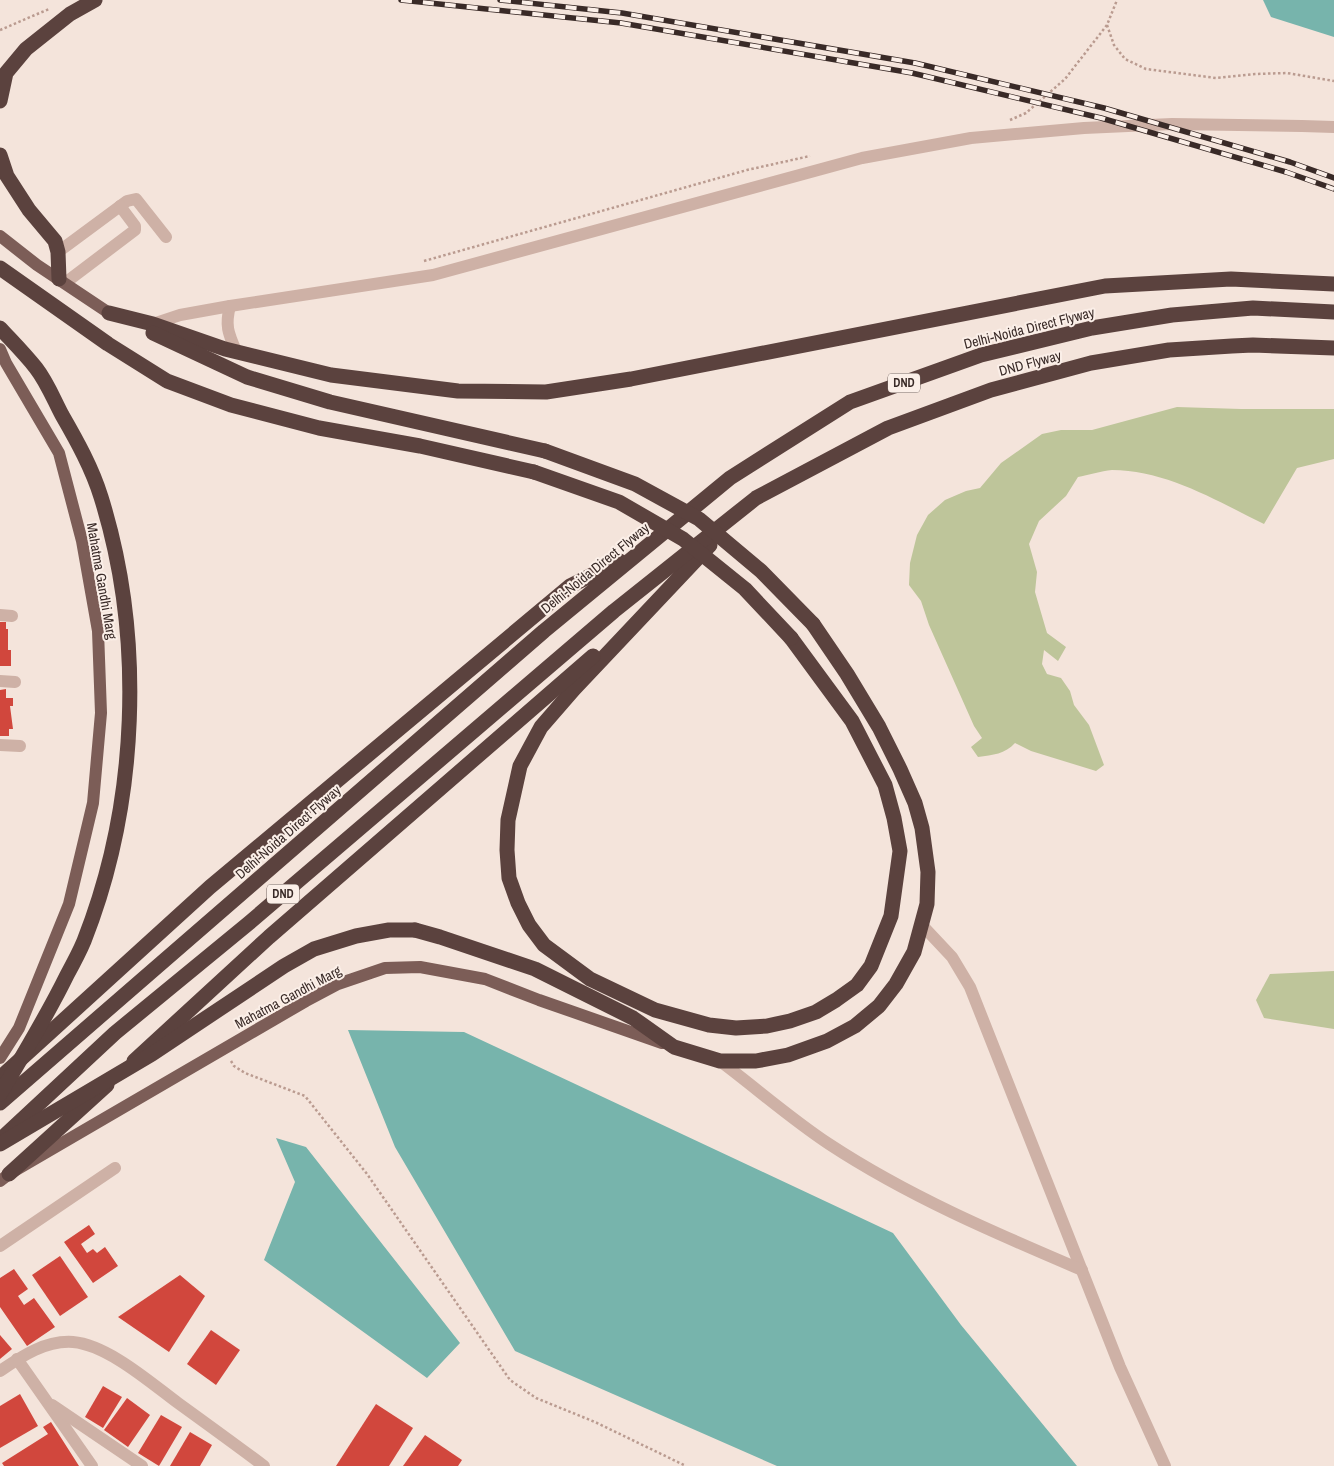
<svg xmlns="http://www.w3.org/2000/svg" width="1334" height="1466" viewBox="0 0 1334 1466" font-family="'Archivo Narrow',sans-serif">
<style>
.green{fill:#bec59a}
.water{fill:#77b4ac}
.building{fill:#d1473d}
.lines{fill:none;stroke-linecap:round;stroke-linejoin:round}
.path{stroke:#ba9b90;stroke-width:2.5;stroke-dasharray:2.5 2.5;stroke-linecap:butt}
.minor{stroke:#ceb1a6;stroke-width:12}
.major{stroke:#7c5d57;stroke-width:12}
.highway{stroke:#5b423e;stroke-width:15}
.rail-casing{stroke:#392a27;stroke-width:5.5}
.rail{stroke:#fbefe8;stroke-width:4;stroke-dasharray:11;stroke-linecap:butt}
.highway-bridge{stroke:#5b423e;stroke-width:15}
.labels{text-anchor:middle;stroke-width:4;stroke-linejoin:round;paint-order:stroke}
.shield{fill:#fbefe8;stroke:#736561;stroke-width:1}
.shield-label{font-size:12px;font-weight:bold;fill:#392a27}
.street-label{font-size:14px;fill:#392a27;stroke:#fbefe8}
</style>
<rect width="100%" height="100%" fill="#f4e4db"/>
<!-- green -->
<g class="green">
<path d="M1177 407 1241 409H1334V459L1297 468 1264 524C1217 501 1166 470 1112 470 1101 471 1088 475 1078 477L1066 496 1039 521 1029 544 1037 572 1035 592 1047 633 1066 647 1058 661 1044 650 1042 664 1047 674 1061 678 1070 691 1074 705 1089 725 1104 765 1096 771 1031 751 1015 743C1005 754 993 755 978 757L971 747 982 738 974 726 929 625 921 601 909 585 910 563 917 535 928 515 945 500 966 491 980 488 1001 463 1042 434 1061 430H1092Z"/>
<polygon points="1334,971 1334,1029 1264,1018 1256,1000 1270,974"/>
</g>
<!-- water -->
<g class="water">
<polygon points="1263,0 1334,0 1334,37 1271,17"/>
<polygon points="348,1030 464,1032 893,1233 961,1325 1077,1466 777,1466 515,1351 395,1147"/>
<polygon points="276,1138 306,1147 460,1343 427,1378 264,1260 295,1182"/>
</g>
<!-- building -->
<g class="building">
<polygon points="0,622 6,622 6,629 8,629 8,650 11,650 11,666 0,666"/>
<polygon points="6,689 6,698 13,698 13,706 10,706 13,729 9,729 9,736 0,736 0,690"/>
<polygon points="89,1225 95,1234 81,1244 87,1253 93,1249 97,1253 105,1247 118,1266 93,1283 64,1242"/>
<polygon points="60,1256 88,1297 60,1316 32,1275"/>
<polygon points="14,1269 28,1289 18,1296 24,1305 34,1298 55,1327 27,1346 0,1307 0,1278"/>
<polygon points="180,1275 205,1296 169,1352 118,1317"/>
<polygon points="211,1330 240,1350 216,1385 187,1364"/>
<polygon points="0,1335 12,1349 0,1359"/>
<polygon points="103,1386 122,1397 103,1428 85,1417"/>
<polygon points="20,1394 38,1426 0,1448 0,1406"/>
<polygon points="127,1398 150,1415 128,1447 104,1430"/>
<polygon points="376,1404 413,1428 389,1466 336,1466"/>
<polygon points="161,1415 182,1427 159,1466 138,1453"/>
<polygon points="51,1422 79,1466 4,1466 2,1463 48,1434 43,1427"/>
<polygon points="190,1432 212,1445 200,1466 170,1466"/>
<polygon points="425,1435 462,1460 458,1466 403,1466"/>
</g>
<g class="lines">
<!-- path -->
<g class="path">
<polyline points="1107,25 1114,45 1125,59 1146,69 1216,78 1255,74 1287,73 1334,81"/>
<polyline points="0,30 49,9"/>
<polyline points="1010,120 1026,113 1065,79 1107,25 1117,0"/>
<polyline points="424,261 747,170 810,156"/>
<polyline points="231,1061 234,1066 245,1073 305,1096 367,1174 510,1380 536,1398 595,1422 686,1466"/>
</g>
<!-- minor -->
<g class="minor">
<polyline points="58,252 127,201 136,199 166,237"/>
<polyline points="65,283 135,230 135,226 120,206"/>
<path d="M230 306C225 325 228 333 236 351"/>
<polyline points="153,324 180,315 230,306 433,275 862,158 971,138 1084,128 1172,124 1302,126 1334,127"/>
<polyline points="0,615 12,616"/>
<polyline points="0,681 15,682"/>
<polyline points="0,745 20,746"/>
<polyline points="921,924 952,957 970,987 1120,1367 1165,1466"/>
<path d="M720 1061C756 1088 791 1119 829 1144 908 1196 995 1233 1082 1270"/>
<polyline points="0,1246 115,1168"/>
<polyline points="17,1359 92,1466"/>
<path d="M0 1371C22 1356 46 1340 73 1342 108 1345 151 1383 178 1403 207 1424 236 1445 264 1466"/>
<polyline points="52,1405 142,1466"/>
</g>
<!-- major -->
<g class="major">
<polyline points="0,236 37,265 109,313"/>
<polyline points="0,349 6,363 59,453 82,541 98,631 101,713 93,803 69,904 19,1028 0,1058"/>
<polyline points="0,1181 9,1174 306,1001 338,984 385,968 420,967 485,979 539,1000 662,1043"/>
</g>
<!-- highway -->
<g class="highway">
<polyline points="0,101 6,73 26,49 70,14 95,0"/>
<polyline points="0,155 7,176 29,210 55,241 58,252 59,279"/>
<polyline points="0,268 108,344 167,381 231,405 319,428 420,446 534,472"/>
<polyline points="109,313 153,324 225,349 331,375 458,391 546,392 631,379 1105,286 1231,279 1334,284"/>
<polyline points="153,333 247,377 330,402 545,451"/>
<polyline points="710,545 574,689 541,727 520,766 508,820 507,850 509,878 518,903 529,925 544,945 590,979 655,1010 709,1025 736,1028 767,1026 790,1021 816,1012 836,1000 857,985 871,966 891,916 900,851 894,818 885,785 852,721 791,638"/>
<polyline points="415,930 440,937 535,969 633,1018 674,1047 720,1061 756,1061 788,1055 827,1041 855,1026 879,1006 896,984 914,952 927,904 928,872 922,828 915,803 900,769 879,727 847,674 813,624"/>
<polyline points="134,1061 269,937 593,656"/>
<polyline points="0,1078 210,887 570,586 620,561"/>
<polyline points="0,1103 544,631 730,478 850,402 981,355 1092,328 1172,315 1253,308 1334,312"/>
<polyline points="0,1140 115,1033 249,923 614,611 756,498 888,428 991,390 1091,363 1169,350 1232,346 1253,345 1334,348"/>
<polyline points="9,1174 107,1085"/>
</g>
<!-- rail casing -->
<g class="rail-casing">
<g id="rail">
<polyline points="401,0 621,23 912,73 1101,118 1286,172 1334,189"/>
<polyline points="500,0 622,13 915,63 1104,108 1290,162 1334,178"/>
</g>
</g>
<!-- rail -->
<use href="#rail" class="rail"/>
<!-- highway-bridge -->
<g class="highway-bridge">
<path d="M0 328C12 341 25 354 36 368 47 382 54 400 62 415 77 441 92 468 101 497 145 638 138 804 84 941 79 953 73 964 67 975 47 1016 23 1055 0 1094"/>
<polyline points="545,451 635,484 699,519 761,571 813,624"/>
<polyline points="534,472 619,502 683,539 745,589 791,638"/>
<polyline points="0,1144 152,1054 284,966 314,949 356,936 389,930 415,930"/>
</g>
</g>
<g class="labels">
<!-- shield labels -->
<g class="shield">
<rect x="888" y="373.5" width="32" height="19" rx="4"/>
<rect x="267" y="884.5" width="32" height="19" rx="4"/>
</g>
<g class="shield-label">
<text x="904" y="387">DND</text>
<text x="283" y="898">DND</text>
</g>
<!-- street labels -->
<g class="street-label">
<text transform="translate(1029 328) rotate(-14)" y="5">Delhi-Noida Direct Flyway</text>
<text transform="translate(1030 363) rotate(-15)" y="5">DND Flyway</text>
<text transform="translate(595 568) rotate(-39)" y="5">Delhi-Noida Direct Flyway</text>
<text transform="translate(102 581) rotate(80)" y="5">Mahatma Gandhi Marg</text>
<text transform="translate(288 832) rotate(-41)" y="5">Delhi-Noida Direct Flyway</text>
<text transform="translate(288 997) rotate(-28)" y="5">Mahatma Gandhi Marg</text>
</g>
</g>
</svg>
